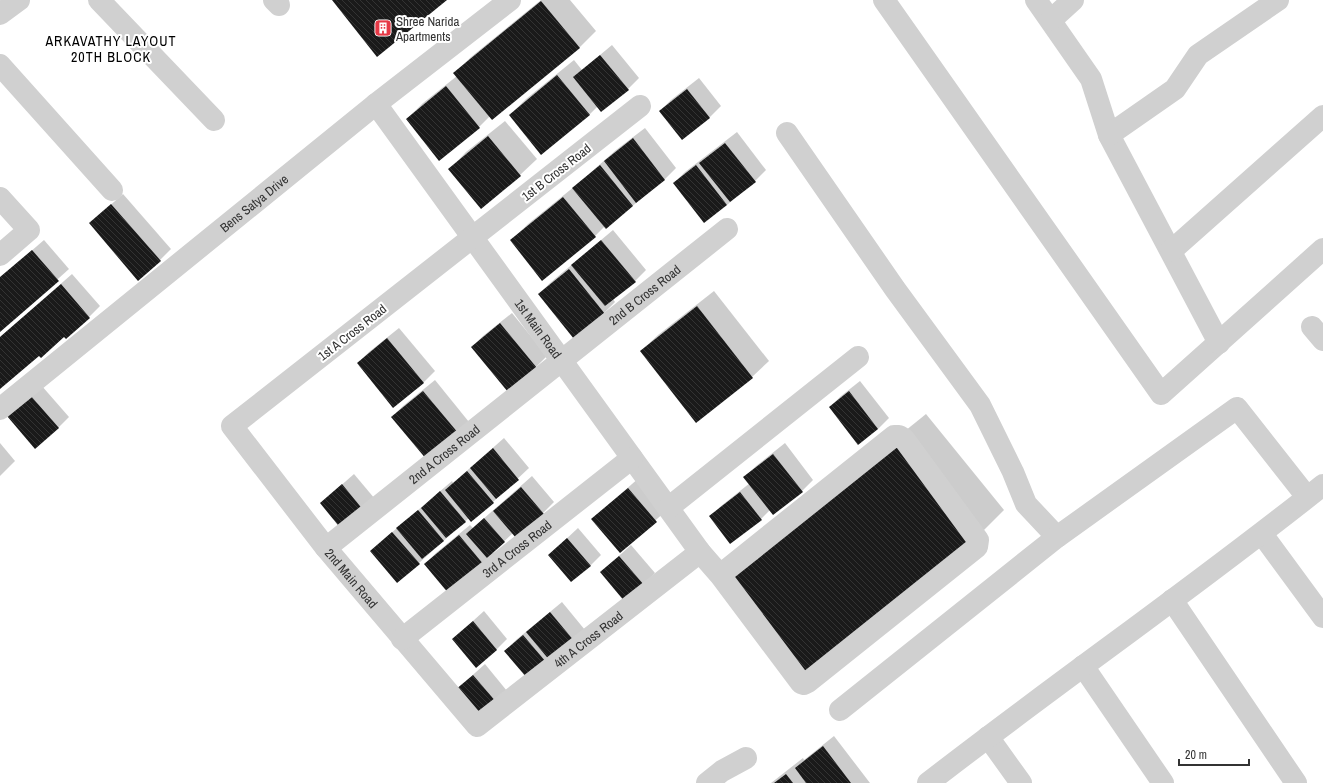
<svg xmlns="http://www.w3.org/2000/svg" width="1323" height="783" viewBox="0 0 1323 783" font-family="'Archivo Narrow',sans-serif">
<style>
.shadow{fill:#0003}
.building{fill:url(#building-back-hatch)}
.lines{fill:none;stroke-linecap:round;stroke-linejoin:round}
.minor{stroke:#d0d0d0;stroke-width:22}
.labels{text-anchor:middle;stroke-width:4;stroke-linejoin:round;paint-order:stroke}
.poi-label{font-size:13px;fill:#333;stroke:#fff;text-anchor:start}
.street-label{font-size:13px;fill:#333;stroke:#fff}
.neighbourhood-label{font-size:14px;letter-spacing:1px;fill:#000;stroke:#fff}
</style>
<defs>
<pattern id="building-back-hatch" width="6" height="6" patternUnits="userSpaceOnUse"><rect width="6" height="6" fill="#1a1a1a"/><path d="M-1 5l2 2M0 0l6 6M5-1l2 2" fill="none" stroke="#333"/></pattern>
</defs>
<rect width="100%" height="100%" fill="#fff"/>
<!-- shadow -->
<g class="shadow">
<polygon points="541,0 570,0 596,31 579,48 490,116 479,127 407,119 423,103 457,76 455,73 471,57"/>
<polygon points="612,45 639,78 628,89 598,106 589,115 510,115 526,99 574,60 582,70"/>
<polygon points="699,78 721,106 710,117 682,139 660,111 671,100"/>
<polygon points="505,121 537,159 520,175 450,169 466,152"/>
<polygon points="645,128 676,168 665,179 606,228 605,226 595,236 543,279 511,241 528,224 580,182 616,150"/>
<polygon points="737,132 766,170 755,181 727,205 674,183 685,172"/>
<polygon points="123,194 171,249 160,260 90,223"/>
<polygon points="613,230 646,270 635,281 613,299 615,302 604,313 574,338 539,294 550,283"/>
<polygon points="44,240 69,269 0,331 0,278"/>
<polygon points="72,274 100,306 89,317 40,354 0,388 0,337"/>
<polygon points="714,291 769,361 752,377 696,421 641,351 658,335"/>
<polygon points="512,313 547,356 536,367 472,347 483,336"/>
<polygon points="399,328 435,371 424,382 394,407 358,363 369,352"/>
<polygon points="435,380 469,422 458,433 392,417 403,406"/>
<polygon points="860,381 889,418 878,429 858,443 830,407 841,396"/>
<polygon points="41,385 69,417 58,428 8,416"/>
<polygon points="926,414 1004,510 975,539 759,549"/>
<polygon points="504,438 529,468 493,502 469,518 419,563 383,540 452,481 453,483"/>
<polygon points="0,443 15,461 0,476"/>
<polygon points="785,443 813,480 802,491 770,510 761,519 710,517 721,506 750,483 745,477 756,466"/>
<polygon points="354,474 375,499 364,510 321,503"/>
<polygon points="532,476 554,502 543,513 513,533 493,552 494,553 483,564 425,564 436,553 470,525 473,528"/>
<polygon points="640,477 667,510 620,552 592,519"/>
<polygon points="578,528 601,555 590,566 549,555"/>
<polygon points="631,545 655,573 644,584 601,572"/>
<polygon points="562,602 585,630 545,661 505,651 516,640"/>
<polygon points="484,611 507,639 496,650 453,639"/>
<polygon points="485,664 507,691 478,717 456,690"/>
<polygon points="834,736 870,783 771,783 803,758 804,760"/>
</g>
<!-- building -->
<g class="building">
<polygon points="332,0 447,0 377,57"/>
<polygon points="541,1 580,48 492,120 453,73"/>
<polygon points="600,55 629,90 601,112 573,77"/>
<polygon points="557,75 590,115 541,155 509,115"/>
<polygon points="446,86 480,128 439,161 406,119"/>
<polygon points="687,89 710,118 682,140 659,111"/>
<polygon points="488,136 521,176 481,209 448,169"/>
<polygon points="633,138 665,180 636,203 604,161"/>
<polygon points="725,143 756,182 730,202 699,163"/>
<polygon points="600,165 633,206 606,229 572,188"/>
<polygon points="696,165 727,205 704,223 673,183"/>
<polygon points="563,197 596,237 542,281 510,240"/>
<polygon points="111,204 161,261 138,281 89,223"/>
<polygon points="601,240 636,282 605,306 571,265"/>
<polygon points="32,250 59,281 0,332 0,277"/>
<polygon points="569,269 605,314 574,339 538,294"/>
<polygon points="61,284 90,318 66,339 64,337 41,358 39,356 0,389 0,337"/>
<polygon points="697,306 753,378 696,423 640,351"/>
<polygon points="500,323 537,368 508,392 471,347"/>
<polygon points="387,338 424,383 393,408 357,363"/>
<polygon points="423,391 459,434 427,460 391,417"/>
<polygon points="849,391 878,429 858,445 829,407"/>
<polygon points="30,395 59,428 35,449 7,416"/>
<polygon points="897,442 976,539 808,675 729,577"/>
<polygon points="493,448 519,480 496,499 470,468"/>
<polygon points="773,454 803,492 773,515 743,477"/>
<polygon points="467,471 494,503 471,522 445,490"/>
<polygon points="342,484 364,511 342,530 320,503"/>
<polygon points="521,487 544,514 516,538 493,511"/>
<polygon points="628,488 657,522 620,553 591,519"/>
<polygon points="440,491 466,522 446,538 421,508"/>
<polygon points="740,492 762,520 730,544 709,516"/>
<polygon points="418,510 444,541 422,559 396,528"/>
<polygon points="484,518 505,542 487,558 466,534"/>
<polygon points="392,532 420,564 397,583 370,551"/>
<polygon points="459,535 484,565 449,594 424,564"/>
<polygon points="567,538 591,566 571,582 548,555"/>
<polygon points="619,556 644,585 625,602 600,572"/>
<polygon points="550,612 575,642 551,662 526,632"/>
<polygon points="473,621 497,650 476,668 452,639"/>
<polygon points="523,635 546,662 527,678 504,651"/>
<polygon points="473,675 497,703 478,718 455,690"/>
<polygon points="823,746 851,783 806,783 795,768"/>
<polygon points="786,774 793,783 774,783"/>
</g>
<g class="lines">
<!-- minor -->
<g class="minor">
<polyline points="99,0 214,120"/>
<polyline points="274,0 279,5"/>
<polyline points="884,0 1161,394 1323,249"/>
<polyline points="1036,0 1091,79 1109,135 1219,343"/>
<polyline points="0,14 19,0"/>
<polyline points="1051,20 1073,0"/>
<polyline points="0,65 112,190"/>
<path id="s1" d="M376 104 700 552 720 575 801 683 804 684 808 682 977 547 978 540 904 439 899 436H894L720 575"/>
<path id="s2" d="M640 106 232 426 326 548 477 726 700 552"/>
<polyline points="787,133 895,289 980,405 1013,472 1026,504 1057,537"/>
<polyline points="1109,135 1175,89 1198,55 1278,0"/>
<polyline points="0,198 29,230 0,255"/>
<polyline points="1171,251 1323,116"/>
<polyline points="1312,327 1323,340"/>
<path id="s3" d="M0 409 376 104 510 0"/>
<polyline points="668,508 858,357"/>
<polyline points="1262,534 1323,617"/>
<path id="s4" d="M326 548 727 229"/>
<polyline points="1172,600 1296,783"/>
<path id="s5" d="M402 639 632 458"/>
<polyline points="1083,666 1163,783"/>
<polyline points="840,710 1057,537 1237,408 1307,497"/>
<polyline points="988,737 1021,783"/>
<polyline points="707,783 722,771 746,758"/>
<path d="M928 783C1058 682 1194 588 1323 485"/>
</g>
</g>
<!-- icons -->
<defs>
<g id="building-square" transform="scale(0.9)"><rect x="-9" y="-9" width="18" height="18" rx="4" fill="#e63946" stroke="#fff"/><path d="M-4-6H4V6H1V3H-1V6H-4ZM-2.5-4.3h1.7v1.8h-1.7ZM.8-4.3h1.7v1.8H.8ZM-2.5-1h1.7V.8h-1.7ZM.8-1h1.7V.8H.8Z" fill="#fff"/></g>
</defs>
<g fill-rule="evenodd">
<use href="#building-square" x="383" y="28"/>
</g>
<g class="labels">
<!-- poi labels -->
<g class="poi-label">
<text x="396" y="26">Shree Narida<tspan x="396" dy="15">Apartments</tspan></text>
</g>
<!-- street labels -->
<g class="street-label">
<text transform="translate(556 172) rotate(-38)" y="5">1st B Cross Road</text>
<text dy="5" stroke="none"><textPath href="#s3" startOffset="327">Bens Satya Drive</textPath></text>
<text dy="5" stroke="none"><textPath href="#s4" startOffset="407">2nd B Cross Road</textPath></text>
<text dy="5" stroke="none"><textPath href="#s1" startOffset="277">1st Main Road</textPath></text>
<text transform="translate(352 332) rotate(-38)" y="5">1st A Cross Road</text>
<text dy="5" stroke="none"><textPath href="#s4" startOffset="151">2nd A Cross Road</textPath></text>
<text dy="5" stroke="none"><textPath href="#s5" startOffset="146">3rd A Cross Road</textPath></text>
<text dy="5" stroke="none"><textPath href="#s2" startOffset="712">2nd Main Road</textPath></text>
<text dy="5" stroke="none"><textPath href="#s2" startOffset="1047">4th A Cross Road</textPath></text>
</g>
<!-- neighbourhood labels -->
<g class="neighbourhood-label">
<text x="111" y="46">ARKAVATHY LAYOUT<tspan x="111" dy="16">20TH BLOCK</tspan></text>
</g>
</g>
<!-- scale -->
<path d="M1179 759v6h70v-6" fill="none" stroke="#333333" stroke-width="2"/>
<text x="1185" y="759" font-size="12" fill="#333333" stroke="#ffffff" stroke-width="3" paint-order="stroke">20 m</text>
</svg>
